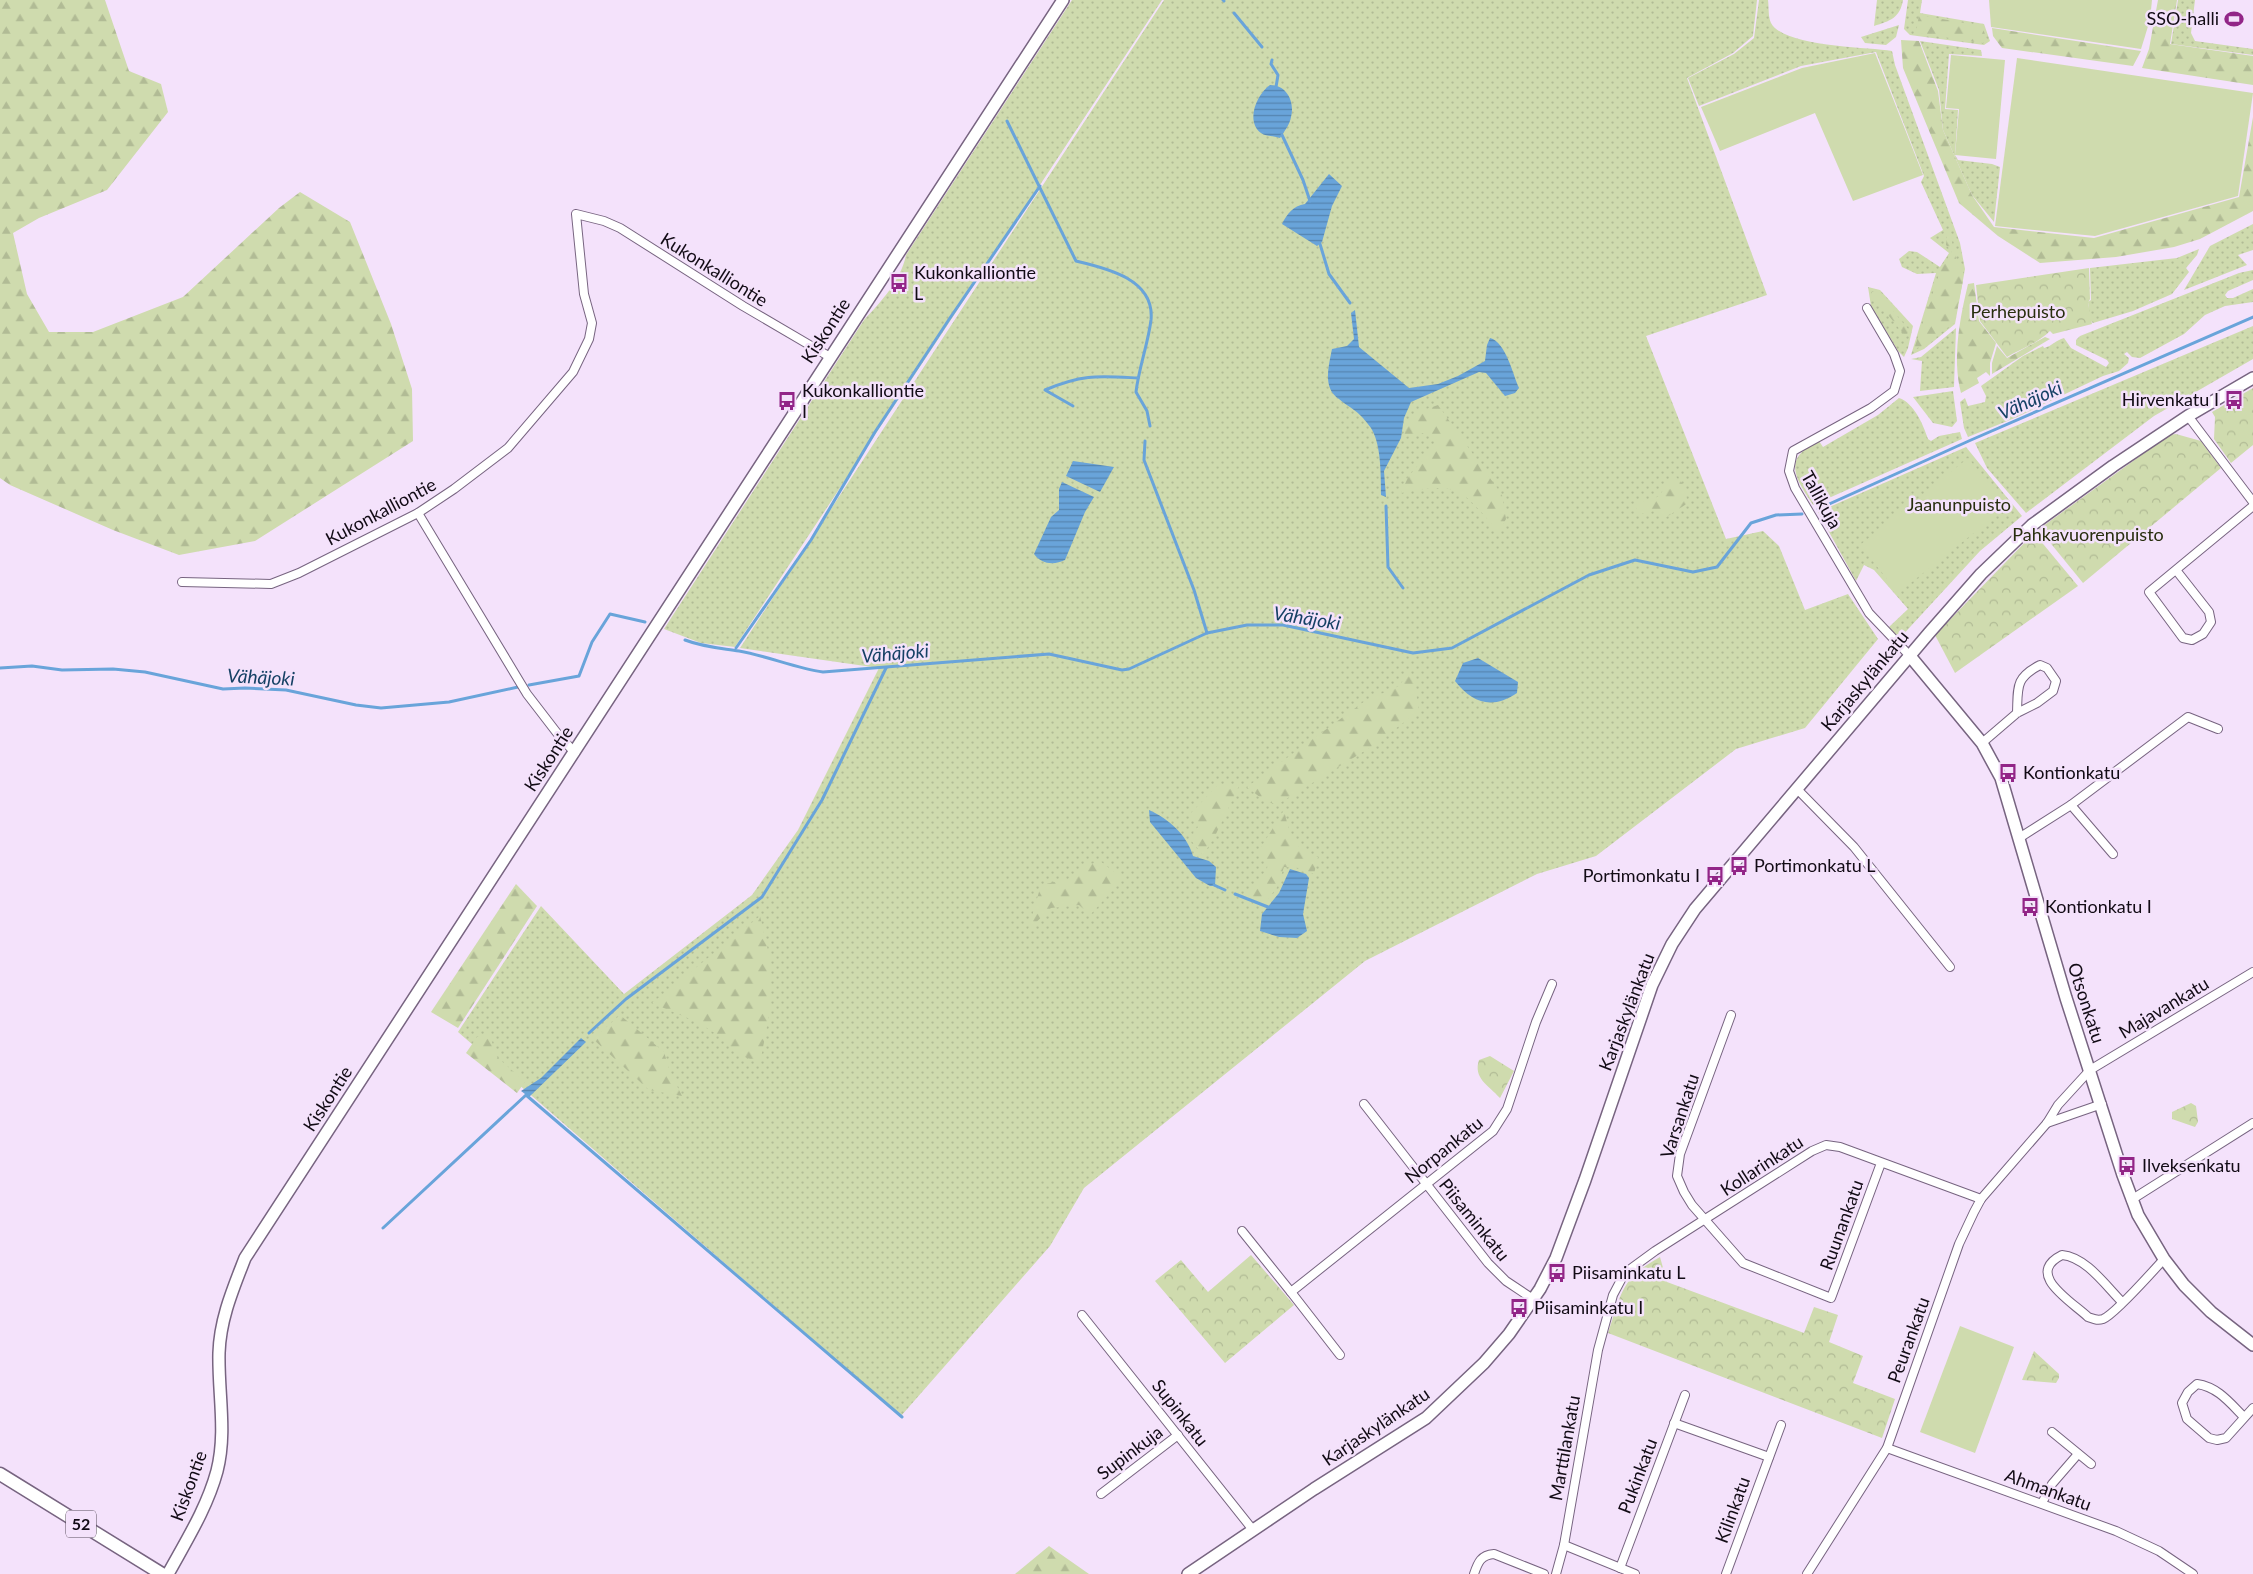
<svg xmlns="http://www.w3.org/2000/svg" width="2253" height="1574" viewBox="0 0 2253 1574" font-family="Lato,sans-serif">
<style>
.grass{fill:url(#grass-dots)}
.forest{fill:url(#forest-firs)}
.park{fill:url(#park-crowns)}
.garden{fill:#cfdbae}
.water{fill:url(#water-rules)}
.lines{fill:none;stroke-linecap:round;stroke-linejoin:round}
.stream{stroke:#69a4da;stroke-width:3}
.street-casing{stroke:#776480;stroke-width:10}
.secondary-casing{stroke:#776480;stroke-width:14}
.primary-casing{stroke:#776480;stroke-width:15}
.street{stroke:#fff;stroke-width:8}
.secondary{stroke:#fff;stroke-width:11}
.primary{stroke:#fff;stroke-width:12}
.labels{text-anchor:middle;stroke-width:5;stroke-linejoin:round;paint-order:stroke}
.shield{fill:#f4e2fb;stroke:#564c5a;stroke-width:1}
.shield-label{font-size:16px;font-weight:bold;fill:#120b15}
.poi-label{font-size:18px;fill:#120b15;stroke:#f4e2fb;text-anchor:start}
.street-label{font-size:18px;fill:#120b15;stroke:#f4e2fb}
.park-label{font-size:18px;fill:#282e0e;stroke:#f4e2fb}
.water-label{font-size:19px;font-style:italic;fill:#164165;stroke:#f4e2fb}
</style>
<defs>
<pattern id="grass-dots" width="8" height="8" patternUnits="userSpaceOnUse" patternTransform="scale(1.25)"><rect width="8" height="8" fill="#cfdbae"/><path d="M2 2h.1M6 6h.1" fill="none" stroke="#b1bb95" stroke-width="1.8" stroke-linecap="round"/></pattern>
<pattern id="forest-firs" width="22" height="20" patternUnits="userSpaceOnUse" patternTransform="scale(1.25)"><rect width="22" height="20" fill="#cfdbae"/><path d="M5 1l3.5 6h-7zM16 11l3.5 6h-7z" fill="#b1bb95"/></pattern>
<pattern id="park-crowns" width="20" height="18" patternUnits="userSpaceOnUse" patternTransform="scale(1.25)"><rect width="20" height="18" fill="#cfdbae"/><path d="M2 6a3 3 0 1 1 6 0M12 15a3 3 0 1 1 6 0" fill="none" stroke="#b1bb95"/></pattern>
<pattern id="water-rules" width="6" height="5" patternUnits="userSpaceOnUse" patternTransform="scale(1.25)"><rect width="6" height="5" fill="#69a4da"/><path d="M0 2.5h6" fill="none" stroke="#5584b0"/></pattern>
</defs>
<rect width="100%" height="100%" fill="#f4e2fb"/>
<!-- grass -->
<g class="grass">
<path d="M1072 0H1162L735 647 701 643 664 629 864 320C881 302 901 280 906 255Z"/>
<polygon points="1164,0 1757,0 1753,36 1733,53 1687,78 1767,295 1646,336 1726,539 1763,531 1779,546 1805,610 1848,594 1878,639 1805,728 1736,749 1596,856 1537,874 1365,961 1084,1188 1050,1246 901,1416 458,1032 541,906 624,994 752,895 798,830 879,668 740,648"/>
<path d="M1759 0H1768C1769 7 1768 17 1771 23 1784 47 1866 47 1892 51L1895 65 1960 243 1965 269 1955 324 1924 349 1911 355 1936 273 1917 274 1902 267 1899 259 1909 251 1917 252 1940 267 1949 253 1930 238 1943 230 1921 182 1924 176 1876 52 1801 66 1699 106 1688 78 1734 54 1754 38Z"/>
<path d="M1877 0H1903C1900 18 1890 21 1874 26Z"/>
<polygon points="1908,0 1922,0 1920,13 1984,24 1990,41 1984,45 1910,35 1904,29"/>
<polygon points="2178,0 2195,0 2191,33 2195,41 2253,49 2253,55 2171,44"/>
<polygon points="1899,25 1896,37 1886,45 1865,43 1861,37"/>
<polygon points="1920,41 1981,50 1982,56 1949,54 1945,109 1958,110 1955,155 1958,160 1992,164 2000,167 1994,222 1972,195 1943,130 1939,90"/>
<polygon points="2253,224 2253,250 2238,255 2247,265 2184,290 2210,246"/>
<polygon points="2199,249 2197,255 2186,268 2189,272 2172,294 2133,311 2093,323 2090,320 2088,302 2091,300 2090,268 2177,258"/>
<path d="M2253 270V280L2228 291 2225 295 2227 298H2233L2253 289V302L2225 306 2205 315 2184 334 2140 358 2132 357 2127 352 2124 354 2129 358 2128 363 2119 371 2103 376 2017 417 1968 437 1964 428 1960 402 1965 398 1968 406 1985 402 1986 396 1981 386 2023 356 2043 346 2044 348C2052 346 2056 340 2064 338L2071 348 2106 367 2109 363 2107 360 2076 345V340L2080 336 2239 273Z"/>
<polygon points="1868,287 1880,290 1913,326 1908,348 1904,357 1898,351 1871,306"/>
<polygon points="2253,326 2253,359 2154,416 2026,513 1987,468 1975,443"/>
<polygon points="1956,328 1954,387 1920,391 1922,361 1911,359 1921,357"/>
<polygon points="1953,391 1957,421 1952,427 1933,423 1913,397"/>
<path d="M1899 398C1914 403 1923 424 1928 439L1931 441 1939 436 1960 432 1962 439 1813 505C1804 490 1785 468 1802 452 1806 447 1814 444 1819 441L1823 447 1878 415Z"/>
<polygon points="1966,447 2022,516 1980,551 1899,639 1889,627 1908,609 1874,570 1864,565 1856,581 1818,512"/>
</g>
<!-- forest -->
<g class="forest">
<polygon points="0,0 105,0 129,71 161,84 168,112 107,190 39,218 13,233 27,294 49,332 93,332 183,297 279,208 300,192 350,222 391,324 412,389 413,441 255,541 179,555 113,530 10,485 0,478"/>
<polygon points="2158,0 2177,0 2170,44 2253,56 2253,85 2142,68 2149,49"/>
<polygon points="1919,15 1982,26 1987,40 1983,43 1916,33"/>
<polygon points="1992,28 2141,51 2133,66 2002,48 1993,36"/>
<polygon points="1901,40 1919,41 1938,91 1943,130 1972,195 1994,227 2094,238 2239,197 2253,117 2253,211 2200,239 2174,247 2116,257 2040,263 1998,236 1959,203 1903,68"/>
<polygon points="1947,231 1951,238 1957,262 1963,269 1963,281 1954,323 1923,346 1914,349 1941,269 1952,251 1946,245"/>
<path d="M1974 283 1979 321 1996 343 1990 363V376L1986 372 1977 378 1979 383 1961 393C1952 357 1960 318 1968 284Z"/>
<polygon points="1872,292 1877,292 1909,330 1906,337 1872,295"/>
<polygon points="2045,337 2050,339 1992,374 1992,363 1997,346 2007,358"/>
<path d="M1438 405 1502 495 1506 519 1499 532C1460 489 1461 481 1401 493L1408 477 1437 443 1431 435 1422 433 1404 437 1407 421 1421 411Z"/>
<polygon points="1674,475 1683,484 1688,503 1665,518 1653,511 1641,514 1634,505 1638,500 1647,502 1659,496"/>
<polygon points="1407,675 1414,680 1419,711 1371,747 1278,804 1266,802 1247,787 1365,701 1399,686"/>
<polygon points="1218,785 1239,786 1215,836 1203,855 1189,838 1198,827 1189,815"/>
<path d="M1284 810C1289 832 1294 852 1318 857L1314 874 1299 868 1284 867 1277 887 1264 905 1244 898 1267 869 1268 861 1257 854Z"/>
<polygon points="1100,861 1123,879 1090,915 1079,905 1051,908 1028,930 1041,885 1068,879 1086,866"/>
<polygon points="516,884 537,906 458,1028 431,1012"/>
<polygon points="760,916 769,955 771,1005 760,1063 735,1053 723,1038 697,1022 652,1003"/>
<polygon points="620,1015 664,1052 670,1072 682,1096 649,1090 593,1039"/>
<polygon points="489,1033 497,1057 525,1082 517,1093 466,1053 477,1037"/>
<polygon points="1049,1546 1089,1574 1015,1574"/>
</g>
<!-- park -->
<g class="park">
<path d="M2089 268 2090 299 2088 303 2092 324 2053 334 2050 331C2038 343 2021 349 2007 357L1980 321 1976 285Z"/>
<polygon points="2253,388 2253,445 2231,463 2214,439 2215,417 2212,412"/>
<polygon points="2176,434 2201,441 2221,468 2083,583 2039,529 2169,435"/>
<polygon points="2034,533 2078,586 1955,673 1935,635"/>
<path d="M1490 1056 1514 1071 1500 1098C1488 1085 1473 1078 1479 1060Z"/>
<polygon points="2191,1103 2196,1106 2198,1122 2195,1127 2172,1119 2172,1112"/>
<polygon points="1251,1255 1294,1305 1225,1363 1155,1281 1181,1260 1208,1292"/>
<path d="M1660 1257 1667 1282 1804 1333 1814 1307 1838 1315 1829 1342 1863 1356 1853 1383 1895 1399 1882 1438 1608 1333C1622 1293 1620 1279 1660 1257Z"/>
<polygon points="2034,1351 2059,1374 2059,1378 2056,1383 2022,1380"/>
</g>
<!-- garden -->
<g class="garden">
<polygon points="1989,0 2152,0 2150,20 2141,49 1991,27"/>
<polygon points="1875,53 1923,175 1853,201 1815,113 1720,151 1701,107 1802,68"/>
<polygon points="1951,55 2005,60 1996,159 1955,155 1959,109 1946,108"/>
<polygon points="2017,58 2253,93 2238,196 2095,236 1995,226"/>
<polygon points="1968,458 2008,506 1898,593 1860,545"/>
<polygon points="1960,1326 2014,1347 1975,1453 1920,1432"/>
</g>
<!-- water -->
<g class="water">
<path d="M1270 85C1287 85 1295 102 1291 117 1290 124 1284 132 1280 138 1273 135 1266 137 1261 133 1245 121 1257 94 1270 85Z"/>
<path d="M1329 174 1342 186 1332 206 1322 242 1317 246 1282 224C1287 214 1293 206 1305 204Z"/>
<path d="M1355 310 1359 347 1409 388 1438 384 1458 376 1485 361 1487 345 1490 338C1506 342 1513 375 1519 388L1515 393 1505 396 1486 373 1479 372 1411 402 1404 418 1401 438 1384 471 1386 497 1381 495C1381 477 1381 450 1374 434 1372 428 1367 423 1363 418 1355 409 1347 406 1339 399 1322 388 1329 365 1332 349L1347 346 1354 339 1351 313Z"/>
<polygon points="1073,461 1114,467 1100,492 1066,476"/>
<path d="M1062 482 1094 497 1085 512 1065 560C1055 565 1042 565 1034 554L1051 517 1059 510V489Z"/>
<path d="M1478 658 1518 682 1517 693C1492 710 1472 703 1455 681L1463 663Z"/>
<path d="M1149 810C1169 819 1187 835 1193 856L1209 861 1216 867 1215 886H1210L1196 878 1150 822Z"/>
<polygon points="1290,869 1306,874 1309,878 1303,914 1307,931 1297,938 1279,937 1260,931 1262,914 1279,893"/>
<polygon points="581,1038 586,1042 529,1097 521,1091 541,1078"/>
</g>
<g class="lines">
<!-- stream -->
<g class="stream">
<polyline points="1223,0 1224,1"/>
<polyline points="1234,13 1262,47"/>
<polyline points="1272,60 1271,64 1278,75 1276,87"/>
<path d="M1007 121 1076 261C1106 268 1155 279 1151 320 1148 344 1139 367 1136 392L1147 411 1150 426"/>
<polyline points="1282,135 1303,180 1310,201"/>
<polyline points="1320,244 1329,274 1350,303"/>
<path d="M1073 406 1045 390C1083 374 1098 376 1138 378"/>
<polyline points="1145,441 1144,460 1194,590 1207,633"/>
<polyline points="1386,506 1388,567 1403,588"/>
<polyline points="1818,509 1971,440 2253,317"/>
<path d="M685 640C703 647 720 648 739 651 768 656 795 668 823 672L1049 654 1122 670 1129 669 1207 633 1247 625H1283L1413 653 1452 648 1589 575 1635 560 1693 572 1717 567 1751 523 1776 515 1802 514"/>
<polyline points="736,648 811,540 875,432 950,318 1040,186"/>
<polyline points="0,668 32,666 62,670 113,669 145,672 223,689 245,688 286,690 356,705 381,708 449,702 518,687"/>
<polyline points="529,685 579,676 592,642 610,614 645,622"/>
<polyline points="1214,885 1225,890"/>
<polyline points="1235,894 1268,907"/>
<polyline points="589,1033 626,999 762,897 822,800 886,668"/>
<polyline points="383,1228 526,1095 902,1417"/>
</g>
<!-- street casing -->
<g class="street-casing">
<g id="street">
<polyline points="1867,308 1894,354 1900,371 1894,391 1871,408 1793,451 1789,471 1795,488 1869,613 1910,656"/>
<polyline points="2188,416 2253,502"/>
<polyline points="418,513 527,694 557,733 575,753"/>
<polyline points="2176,570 2209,612 2211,622 2203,634 2192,640 2183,638 2149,592 2253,506"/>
<polyline points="182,582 271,584 299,573 418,513 454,489 508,448 573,372 589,339 592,323 584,294 576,214 604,221 620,228 743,306 830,357"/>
<path d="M1982 743 2017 713 2037 703 2053 691 2056 681 2047 668 2040 665C2015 678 2018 687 2017 713"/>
<polyline points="1797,789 1854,847 1950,967"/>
<polyline points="2071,805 2113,854"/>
<polyline points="2019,838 2071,805 2188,717 2218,729"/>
<polyline points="1731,1015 1680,1154 1677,1176 1684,1192 1692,1205 1743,1263 1831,1298 1881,1163"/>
<polyline points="1364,1104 1488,1263 1506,1281 1533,1299"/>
<polyline points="2047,1123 2102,1104"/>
<polyline points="2131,1200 2253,1123"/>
<polyline points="1242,1231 1291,1292 1493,1131 1507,1109 1536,1022 1552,984"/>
<polyline points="1291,1292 1340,1355"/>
<path d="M2122 1302C2106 1286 2086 1257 2062 1255 2024 1274 2071 1301 2088 1317 2094 1319 2097 1321 2103 1319 2114 1315 2154 1270 2164 1259"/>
<polyline points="1082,1315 1253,1530"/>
<path d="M2244 1417C2230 1403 2218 1387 2197 1384L2188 1392 2182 1403 2187 1419 2209 1438 2217 1440 2226 1438 2253 1408"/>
<polyline points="1674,1423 1769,1457"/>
<polyline points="2052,1432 2091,1464"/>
<polyline points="1887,1448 2116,1531 2159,1551 2193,1574"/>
<polyline points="1101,1494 1178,1435"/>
<polyline points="2042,1503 2052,1484 2078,1454"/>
<polyline points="1564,1545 1635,1574"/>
<polyline points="1620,1568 1685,1395"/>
<path d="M1474 1574C1478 1562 1481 1555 1494 1554L1544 1574"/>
<polyline points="1556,1574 1564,1545 1598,1350 1613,1295 1622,1278 1629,1270 1655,1251 1812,1151 1826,1145 1840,1147 1981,1199"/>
<polyline points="1726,1574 1781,1425"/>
<polyline points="1807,1574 1887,1448 1959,1244 1974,1212 1981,1199 2047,1123 2058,1105 2090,1070 2253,972"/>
</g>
</g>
<!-- secondary casing -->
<g class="secondary-casing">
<g id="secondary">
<polyline points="1910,656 1982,743 2001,778 2066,998 2123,1175 2138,1215 2164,1259 2184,1285 2211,1312 2253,1345"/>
<path d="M168 1574C186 1541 207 1508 217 1471 227 1432 218 1393 219 1353 220 1319 233 1289 245 1258L1063 0"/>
<polyline points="1188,1574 1314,1489 1426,1418 1484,1363 1509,1334 1540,1289 1556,1258 1585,1180 1652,985 1672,944 1695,909 1929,633 1981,574 2032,525 2113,466 2188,416 2253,378"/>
</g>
</g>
<!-- primary casing -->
<g class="primary-casing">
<polyline id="primary" points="0,1474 162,1574"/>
</g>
<!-- street -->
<use href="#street" class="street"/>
<!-- secondary -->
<use href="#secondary" class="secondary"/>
<!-- primary -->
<use href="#primary" class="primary"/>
</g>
<!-- icons -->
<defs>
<g id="stadium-bare" transform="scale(1.5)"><path d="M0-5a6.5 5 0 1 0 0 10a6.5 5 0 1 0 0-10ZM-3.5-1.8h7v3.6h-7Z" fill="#922587" stroke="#f4e2fb" stroke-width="2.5" paint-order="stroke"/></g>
<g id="bus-bare" transform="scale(1.5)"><path d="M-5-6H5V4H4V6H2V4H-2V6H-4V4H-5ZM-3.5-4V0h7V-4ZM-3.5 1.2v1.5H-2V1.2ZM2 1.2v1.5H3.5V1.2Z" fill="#922587" stroke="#f4e2fb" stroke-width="2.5" paint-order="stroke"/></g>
</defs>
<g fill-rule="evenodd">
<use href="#stadium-bare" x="2234" y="19"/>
<use href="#bus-bare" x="899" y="283"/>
<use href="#bus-bare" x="2234" y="400"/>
<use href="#bus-bare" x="787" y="401"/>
<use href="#bus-bare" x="2008" y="773"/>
<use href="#bus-bare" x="1739" y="866"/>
<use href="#bus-bare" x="1715" y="876"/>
<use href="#bus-bare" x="2030" y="907"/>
<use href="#bus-bare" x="2127" y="1166"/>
<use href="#bus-bare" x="1557" y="1273"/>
<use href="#bus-bare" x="1519" y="1308"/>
</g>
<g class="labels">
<!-- shield labels -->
<rect class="shield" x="66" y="1510.5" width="30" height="27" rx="4"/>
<g class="shield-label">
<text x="81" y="1530">52</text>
</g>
<!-- poi labels -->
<g class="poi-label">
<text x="2219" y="25" text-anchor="end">SSO-halli</text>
<text x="914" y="279">Kukonkalliontie<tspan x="914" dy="21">L</tspan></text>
<text x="802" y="397">Kukonkalliontie<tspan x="802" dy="21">I</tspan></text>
<text x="2219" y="406" text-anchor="end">Hirvenkatu I</text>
<text x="2023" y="779">Kontionkatu</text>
<text x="1754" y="872">Portimonkatu L</text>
<text x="1700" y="882" text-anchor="end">Portimonkatu I</text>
<text x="2045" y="913">Kontionkatu I</text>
<text x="2142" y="1172">Ilveksenkatu</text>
<text x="1572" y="1279">Piisaminkatu L</text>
<text x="1534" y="1314">Piisaminkatu I</text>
</g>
<!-- street labels -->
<g class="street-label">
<text transform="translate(714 270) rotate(32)" y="6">Kukonkalliontie</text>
<text transform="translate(826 331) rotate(-57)" y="6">Kiskontie</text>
<text transform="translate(1821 500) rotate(61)" y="6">Tallikuja</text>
<text transform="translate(381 512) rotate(-28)" y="6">Kukonkalliontie</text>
<text transform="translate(1865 681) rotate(-50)" y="6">Karjaskylänkatu</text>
<text transform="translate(549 759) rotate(-57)" y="6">Kiskontie</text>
<text transform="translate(2086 1003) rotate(72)" y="6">Otsonkatu</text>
<text transform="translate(2164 1008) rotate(-31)" y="6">Majavankatu</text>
<text transform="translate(1627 1012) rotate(-69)" y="6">Karjaskylänkatu</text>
<text transform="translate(328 1099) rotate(-57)" y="6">Kiskontie</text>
<text transform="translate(1680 1116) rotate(-72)" y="6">Varsankatu</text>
<text transform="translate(1444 1150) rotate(-39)" y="6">Norpankatu</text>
<text transform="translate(1762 1166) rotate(-33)" y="6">Kollarinkatu</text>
<text transform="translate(1474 1220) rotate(51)" y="6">Piisaminkatu</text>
<text transform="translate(1842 1225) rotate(-70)" y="6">Ruunankatu</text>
<text transform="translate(1909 1340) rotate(-70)" y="6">Peurankatu</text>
<text transform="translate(1180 1413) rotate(52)" y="6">Supinkatu</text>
<text transform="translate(1376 1427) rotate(-34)" y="6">Karjaskylänkatu</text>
<text transform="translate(1565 1448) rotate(-80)" y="6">Marttilankatu</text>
<text transform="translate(1130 1453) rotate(-37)" y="6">Supinkuja</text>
<text transform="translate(1638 1476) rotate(-69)" y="6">Pukinkatu</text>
<text transform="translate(189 1486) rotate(-70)" y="6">Kiskontie</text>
<text transform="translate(2048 1490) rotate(20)" y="6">Ahmankatu</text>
<text transform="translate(1733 1510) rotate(-70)" y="6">Kilinkatu</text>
</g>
<!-- park labels -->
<g class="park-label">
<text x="2018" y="318">Perhepuisto</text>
<text x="1959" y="511">Jaanunpuisto</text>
<text x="2088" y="541">Pahkavuorenpuisto</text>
</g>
<!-- water labels -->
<g class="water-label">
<text transform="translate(2030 400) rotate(-24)" y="7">Vähäjoki</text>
<text transform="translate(1307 618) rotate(9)" y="7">Vähäjoki</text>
<text transform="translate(895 653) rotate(-5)" y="7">Vähäjoki</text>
<text transform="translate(261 677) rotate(3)" y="7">Vähäjoki</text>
</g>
</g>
</svg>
